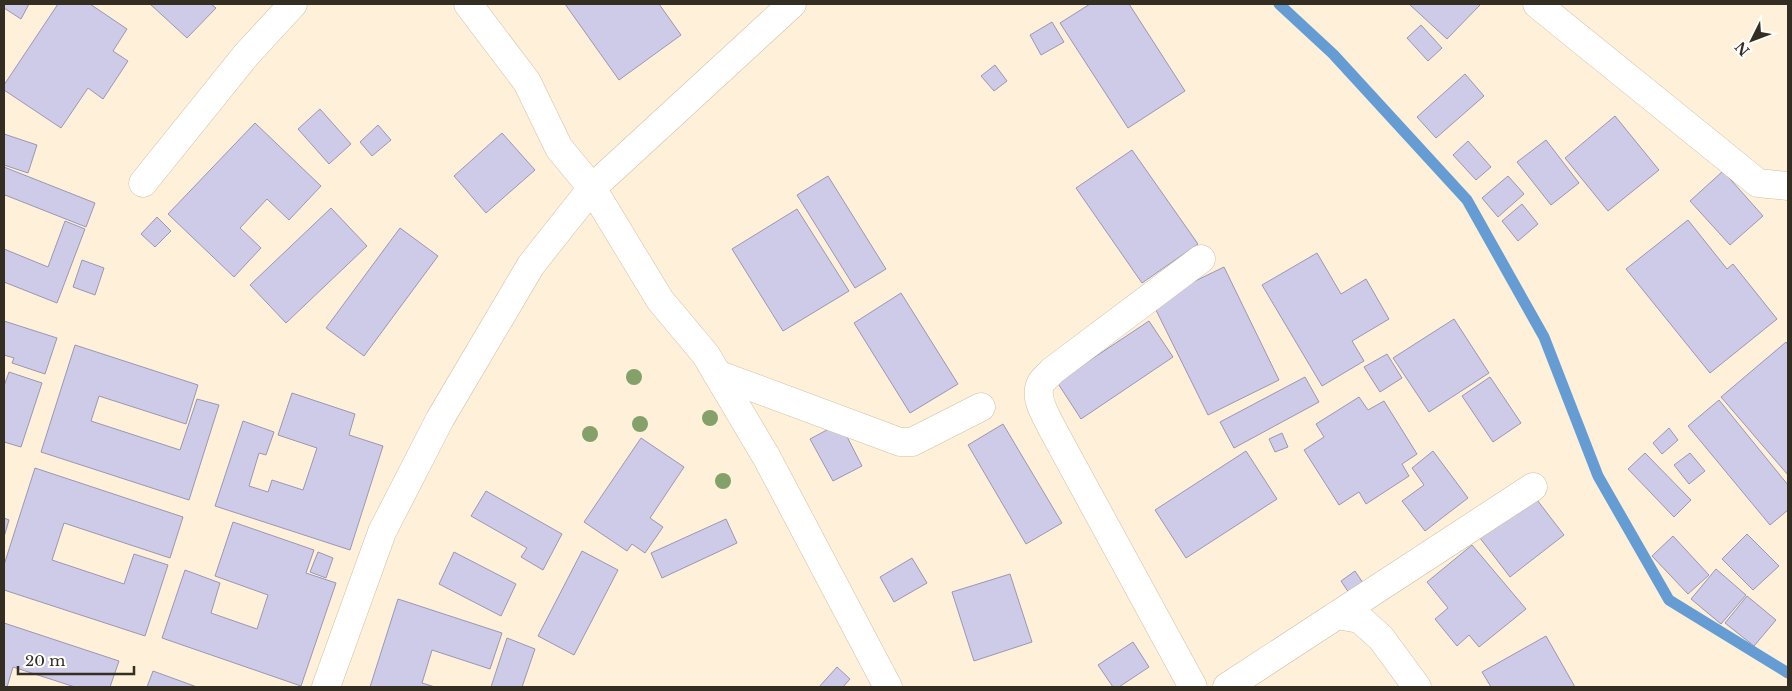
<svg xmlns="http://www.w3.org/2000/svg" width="1792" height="691" viewBox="0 0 1792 691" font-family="'Libre Baskerville',serif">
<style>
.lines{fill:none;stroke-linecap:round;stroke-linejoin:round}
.stream{stroke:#659cd3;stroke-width:11}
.building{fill:#cecbe9;stroke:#9a97b4}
.minor-casing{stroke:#d0bfa3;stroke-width:29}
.minor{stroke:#fff;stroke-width:28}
.tree{fill:#83a169}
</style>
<rect width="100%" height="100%" fill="#fef0d9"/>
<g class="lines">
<!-- stream -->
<polyline class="stream" points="1279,4 1333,54 1467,200 1544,337 1598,476 1669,600 1788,673"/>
</g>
<!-- building -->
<g class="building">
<polygon points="4,4 29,4 21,19 4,8"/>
<polygon points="58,4 90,4 127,29 113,51 128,61 103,99 88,88 61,128 4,90 4,85"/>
<polygon points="150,4 211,4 216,8 187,38"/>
<polygon points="565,4 659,4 681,35 619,80"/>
<polygon points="1090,4 1129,4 1185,91 1128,128 1060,23"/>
<polygon points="1409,4 1478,4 1480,5 1447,39"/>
<polygon points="1052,22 1064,42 1041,55 1030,35"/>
<polygon points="1421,25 1442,48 1428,61 1407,38"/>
<polygon points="995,65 1007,81 994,91 981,76"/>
<polygon points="1465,74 1484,96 1436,138 1417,117"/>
<polygon points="320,109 351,144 329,164 298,129"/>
<polygon points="1615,116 1659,170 1608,211 1565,158"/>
<polygon points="255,123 321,186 289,220 267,199 240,228 261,248 234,277 168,214"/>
<polygon points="378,125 391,140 372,156 360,142"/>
<polygon points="502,133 535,170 486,213 454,176"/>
<polygon points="4,134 37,145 28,173 4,165"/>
<polygon points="1546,140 1579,183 1551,205 1517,162"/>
<polygon points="1468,141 1491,167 1476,180 1453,155"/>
<polygon points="1132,150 1198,244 1142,283 1076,188"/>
<polygon points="4,167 95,203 86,227 5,195 4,197"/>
<polygon points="1723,171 1763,216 1730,245 1690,201"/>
<polygon points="828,176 886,269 855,288 797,195"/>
<polygon points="1508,176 1524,194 1498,217 1482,198"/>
<polygon points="1522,204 1538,224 1518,241 1502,221"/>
<polygon points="331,208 367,246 286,323 250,285"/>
<polygon points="797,209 849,291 783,331 732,249"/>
<polygon points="157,217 171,231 155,247 141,234"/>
<polygon points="1688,220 1727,269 1733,264 1777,319 1710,373 1626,269"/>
<polygon points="65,221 85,229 57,303 4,282 4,249 48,267"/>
<polygon points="400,228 438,256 364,356 326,328"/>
<polygon points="1317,253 1341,294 1366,279 1389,319 1352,341 1364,361 1322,386 1262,285"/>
<polygon points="82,260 104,268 95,295 73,287"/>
<polygon points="1224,267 1279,380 1208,415 1152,302"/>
<polygon points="901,293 958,384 910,413 854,323"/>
<polygon points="1454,319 1489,373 1429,412 1393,358"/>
<polygon points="4,321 57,338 45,374 12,363 14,358 4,355"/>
<polygon points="1149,321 1173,357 1081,419 1057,382"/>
<polygon points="1786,342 1788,345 1788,475 1721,397"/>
<polygon points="75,345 198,385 186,424 99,396 91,421 180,450 197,399 219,405 189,500 41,452"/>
<polygon points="1387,354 1402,378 1380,392 1364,367"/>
<polygon points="9,372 42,383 21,447 4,442 4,386"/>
<polygon points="1305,377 1319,402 1234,448 1220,422"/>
<polygon points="1490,377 1521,423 1493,442 1462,396"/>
<polygon points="292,393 355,414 349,435 383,446 350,550 215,506 243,421 274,432 266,455 259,453 249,486 268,492 272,480 303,490 317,448 278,435"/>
<polygon points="1359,397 1368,410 1384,401 1417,454 1402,464 1409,476 1366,504 1359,492 1339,505 1304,450 1324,437 1316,424"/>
<polygon points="1719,400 1788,485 1788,510 1770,525 1688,426"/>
<polygon points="840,423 862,466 833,481 810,439"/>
<polygon points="1003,424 1062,523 1026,544 968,445"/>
<polygon points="1669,428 1678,440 1662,454 1653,443"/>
<polygon points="1282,433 1288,447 1275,452 1269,439"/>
<polygon points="641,438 684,467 650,518 663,527 645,553 632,544 627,551 584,522"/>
<polygon points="1246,451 1277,499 1186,558 1155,510"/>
<polygon points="1433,451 1468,498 1425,531 1402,501 1424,485 1412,468"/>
<polygon points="1645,453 1691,500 1674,517 1628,469"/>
<polygon points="1690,453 1705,471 1689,484 1674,465"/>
<polygon points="35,468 183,517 170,558 64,523 52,560 124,584 134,554 168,565 145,636 4,590 4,565"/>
<polygon points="486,491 562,534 543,570 521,557 527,548 471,516"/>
<polygon points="1534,496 1564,535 1510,577 1480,538"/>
<polygon points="4,518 9,520 4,537"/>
<polygon points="726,519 737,543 662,578 651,553"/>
<polygon points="233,522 314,550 306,573 336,583 301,686 162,638 185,570 220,583 211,613 257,629 268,595 215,576"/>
<polygon points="1747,534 1779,566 1753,590 1722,559"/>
<polygon points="1673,536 1709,575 1688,594 1652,556"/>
<polygon points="1472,545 1526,609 1479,647 1469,635 1457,646 1435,619 1448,608 1427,582"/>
<polygon points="582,551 618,570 574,655 538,636"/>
<polygon points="318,552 333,558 326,578 310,572"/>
<polygon points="454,552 516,584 501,616 439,584"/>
<polygon points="912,558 927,583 894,602 880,577"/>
<polygon points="1716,569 1746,595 1721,624 1691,599"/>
<polygon points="1355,571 1367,589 1353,599 1341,581"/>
<polygon points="1010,574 1032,642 974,661 952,592"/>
<polygon points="1747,596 1776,620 1754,646 1725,623"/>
<polygon points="398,599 502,633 490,669 432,650 422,683 435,687 370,687"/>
<polygon points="4,623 119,661 110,687 75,687 13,667 7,687 4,687"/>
<polygon points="1546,636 1575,687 1491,687 1482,672"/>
<polygon points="507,638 535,649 522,687 491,687"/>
<polygon points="1133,642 1149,667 1119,687 1113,687 1098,665"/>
<polygon points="837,667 850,679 843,687 819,687"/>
<polygon points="153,671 197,687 147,687"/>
</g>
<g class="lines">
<!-- minor casing -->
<g class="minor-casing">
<g id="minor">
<polyline points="792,4 592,188 660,300 706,355 767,458 888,687"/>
<polyline points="1537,4 1758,183 1788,186"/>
<polyline points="143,183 246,55 293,4"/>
<polyline points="717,374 900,442 912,442 981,407"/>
<polyline points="1337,615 1360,619 1381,638 1417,687"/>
<polyline points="326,687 382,532 440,419 531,265 592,188 559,148 527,82 468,4"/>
<path d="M1193 687 1053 430C1047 417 1033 398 1041 383 1043 379 1049 375 1052 371L1201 259"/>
<polyline points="1227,687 1533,487"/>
</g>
</g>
<!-- minor -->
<use href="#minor" class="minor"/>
</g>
<!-- trees -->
<g class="tree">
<circle cx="634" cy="377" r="8"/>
<circle cx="710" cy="418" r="8"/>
<circle cx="640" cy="424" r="8"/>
<circle cx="590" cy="434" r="8"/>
<circle cx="723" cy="481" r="8"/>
</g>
<!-- border -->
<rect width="1792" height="691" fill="none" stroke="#342d22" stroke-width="10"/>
<!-- north arrow -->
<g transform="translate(1752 40) rotate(228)" stroke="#ffffff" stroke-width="4" paint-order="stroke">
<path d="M0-4L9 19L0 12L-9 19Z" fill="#342d22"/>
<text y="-8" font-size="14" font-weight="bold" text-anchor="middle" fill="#342d22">N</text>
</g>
<!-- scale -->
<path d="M18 666v8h116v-8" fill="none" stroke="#342d22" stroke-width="2.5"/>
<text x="25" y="666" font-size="15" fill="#342d22" stroke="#ffffff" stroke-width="4" paint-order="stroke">20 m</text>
</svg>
